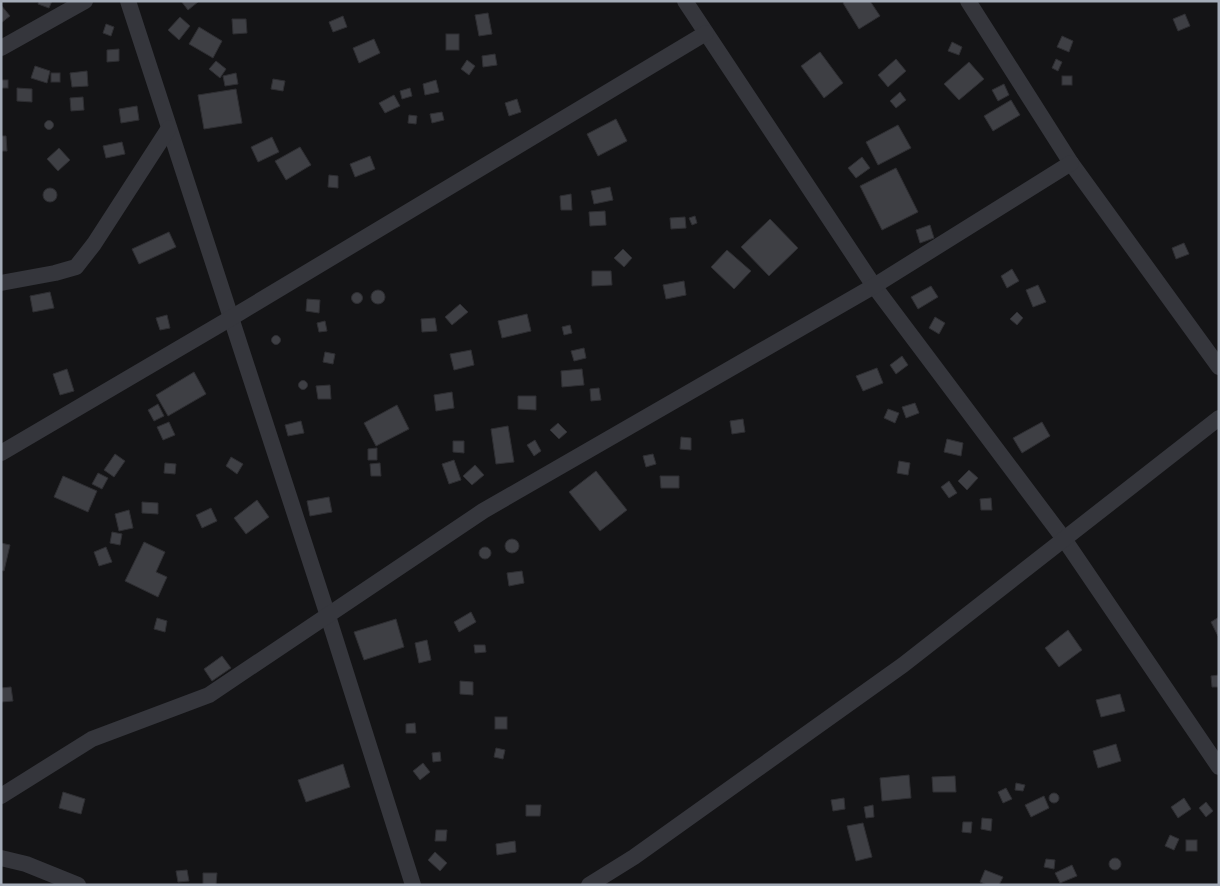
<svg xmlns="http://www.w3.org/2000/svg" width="1220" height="886" viewBox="0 0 1220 886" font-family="Arial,sans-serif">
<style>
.building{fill:#3e3f44;stroke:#2e2e32}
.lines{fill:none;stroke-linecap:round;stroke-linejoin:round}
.street{stroke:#35363c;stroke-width:16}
</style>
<rect width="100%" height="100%" fill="#141416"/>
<!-- building -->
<g class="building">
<polygon points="39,1 52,1 49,8 38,4"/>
<polygon points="181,1 197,1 198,2 188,10"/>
<polygon points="845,1 870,1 880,16 859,29 843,3"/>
<polygon points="1,5 10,16 1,23"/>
<polygon points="488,13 492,34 479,36 475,15"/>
<polygon points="1185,14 1190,26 1178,31 1173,19"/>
<polygon points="343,16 347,27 333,32 329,22"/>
<polygon points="180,17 190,26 179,40 168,30"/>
<polygon points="232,19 246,19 247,33 233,34"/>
<polygon points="106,24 114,27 111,36 103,33"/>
<polygon points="199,27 222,41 213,58 189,44"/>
<rect x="446" y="34" width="13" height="16"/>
<polygon points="1062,36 1073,41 1069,52 1057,47"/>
<polygon points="374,39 380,53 359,63 353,48"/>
<polygon points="952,42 962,47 959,55 948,51"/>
<polygon points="119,49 119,61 107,62 107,50"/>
<polygon points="820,52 843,83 824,98 801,66"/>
<polygon points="495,54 497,65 483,67 482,56"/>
<polygon points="896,59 906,71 888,87 878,75"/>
<polygon points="1056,59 1062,62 1058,71 1052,68"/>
<polygon points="467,60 475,66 469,75 461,69"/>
<polygon points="216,61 226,69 220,78 209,69"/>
<polygon points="969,62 984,79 959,100 944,84"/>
<polygon points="35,66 50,71 47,83 31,78"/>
<polygon points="87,71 88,86 72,87 70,73"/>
<rect x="51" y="73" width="9" height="9"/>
<polygon points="236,73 238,84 225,86 223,76"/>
<rect x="1062" y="76" width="10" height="9"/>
<polygon points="273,79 285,81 283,91 271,89"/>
<rect x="1" y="80" width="7" height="8"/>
<polygon points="436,80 439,92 425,95 423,84"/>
<polygon points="1004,84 1009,95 998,101 992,90"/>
<polygon points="17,88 32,89 32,102 17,101"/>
<polygon points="410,88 412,96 402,99 400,91"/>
<polygon points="236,89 242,123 204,129 198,95"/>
<polygon points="900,92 906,100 896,108 890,101"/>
<polygon points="394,95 400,106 385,113 379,103"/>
<polygon points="83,97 84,110 71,111 70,98"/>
<polygon points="517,99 521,112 509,116 505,103"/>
<polygon points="1011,100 1020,115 993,131 984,116"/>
<polygon points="137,106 139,120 121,123 119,109"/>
<polygon points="442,112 444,120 432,123 430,114"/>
<polygon points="409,115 417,116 416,124 408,123"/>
<polygon points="616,119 627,141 598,156 587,134"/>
<circle cx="49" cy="125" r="4.5"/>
<polygon points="898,125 911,148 878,165 866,142"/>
<polygon points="1,136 6,136 7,151 1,151"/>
<polygon points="272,137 279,152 258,162 251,147"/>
<polygon points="122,142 125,154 106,158 103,146"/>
<polygon points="300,147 311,165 286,180 275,161"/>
<polygon points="59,148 70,160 58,171 47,159"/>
<polygon points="370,156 375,169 355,177 350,164"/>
<polygon points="862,157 870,168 856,178 848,168"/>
<polygon points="896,168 918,212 882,230 860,186"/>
<polygon points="329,175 338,176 338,188 328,187"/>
<polygon points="610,187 613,200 594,204 591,191"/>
<circle cx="50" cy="195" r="7"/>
<polygon points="571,194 572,210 561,210 560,196"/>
<polygon points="605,211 606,225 590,226 589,212"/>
<polygon points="695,216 697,223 692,225 689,218"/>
<polygon points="685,217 686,228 671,229 670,218"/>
<polygon points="770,219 798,248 769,276 741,247"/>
<polygon points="930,225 934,238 920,243 916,230"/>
<polygon points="169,232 176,247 139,264 132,249"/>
<polygon points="1184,243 1189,254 1176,259 1172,248"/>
<polygon points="623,249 632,258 624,267 614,258"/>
<polygon points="727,250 751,271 734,289 711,267"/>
<polygon points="1012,269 1019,281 1007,288 1001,276"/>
<polygon points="592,271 611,271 612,285 592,286"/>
<polygon points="684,281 686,295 666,299 663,285"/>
<polygon points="1038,285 1046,302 1033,307 1026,290"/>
<polygon points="931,286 938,297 918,309 911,297"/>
<circle cx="378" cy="297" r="7"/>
<polygon points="50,292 54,308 33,312 30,296"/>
<circle cx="357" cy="298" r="5.5"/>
<polygon points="307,299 320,300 319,313 306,311"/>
<polygon points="460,304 468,312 452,325 445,317"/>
<polygon points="1017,312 1023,318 1017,325 1010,319"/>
<polygon points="527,314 531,331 502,338 498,321"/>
<polygon points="167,315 170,328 160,330 156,318"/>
<polygon points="935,317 945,323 939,334 929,328"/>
<polygon points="435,318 437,331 422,332 421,319"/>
<polygon points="325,321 327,331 319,332 317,323"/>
<polygon points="570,325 572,333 564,335 562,327"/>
<circle cx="276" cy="340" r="4.5"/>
<polygon points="584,348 586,358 574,361 571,351"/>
<polygon points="471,350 474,365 454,370 450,354"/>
<polygon points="325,352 335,354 333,364 323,362"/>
<polygon points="902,356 908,365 896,374 890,365"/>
<polygon points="877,368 883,383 863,391 856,376"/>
<polygon points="67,369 74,391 60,395 53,374"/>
<polygon points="582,369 584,385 562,387 561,371"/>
<polygon points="194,372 206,394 168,416 156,395"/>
<circle cx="303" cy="385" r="4.5"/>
<polygon points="330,385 331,399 318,399 316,386"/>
<polygon points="599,388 601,400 591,401 590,389"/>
<polygon points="452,392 454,408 436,411 434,395"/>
<polygon points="518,396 536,396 536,410 518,409"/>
<polygon points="915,403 919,413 906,418 902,407"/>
<polygon points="158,404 164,416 154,421 148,410"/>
<polygon points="397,405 409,429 376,446 364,423"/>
<polygon points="888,409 899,413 895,423 884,418"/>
<polygon points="743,419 745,432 732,434 730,421"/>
<polygon points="301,421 304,433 288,436 285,425"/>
<polygon points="169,422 175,435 163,440 157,427"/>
<polygon points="1042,422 1050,436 1022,453 1013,438"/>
<polygon points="558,423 567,432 559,439 550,430"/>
<polygon points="508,426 514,462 496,464 491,429"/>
<polygon points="681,437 691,438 691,450 680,449"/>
<polygon points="947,439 963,443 961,456 944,452"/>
<polygon points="535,440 541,451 534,456 527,445"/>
<polygon points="453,441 464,441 464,453 453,452"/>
<polygon points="377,448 377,460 368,460 368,449"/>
<polygon points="115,454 125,461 114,477 104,470"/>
<polygon points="653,454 656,464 646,467 643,456"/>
<polygon points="231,457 243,464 237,474 226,466"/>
<polygon points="454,460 461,480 449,484 442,464"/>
<polygon points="899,461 910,463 908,475 897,473"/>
<polygon points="165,463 176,464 175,474 164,473"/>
<polygon points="380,463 381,476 371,476 370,464"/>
<polygon points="475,465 484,475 472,485 463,476"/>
<polygon points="969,470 978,478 967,490 958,481"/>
<polygon points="596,471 627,510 600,531 569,492"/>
<polygon points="98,473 108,478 102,489 92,484"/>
<polygon points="63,476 97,491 88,512 54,497"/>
<polygon points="660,476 679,476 679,488 661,488"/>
<polygon points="949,481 957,493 949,498 941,487"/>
<polygon points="329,497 332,512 310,516 307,501"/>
<polygon points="991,498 992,510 981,510 980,499"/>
<polygon points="257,500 269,517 246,534 234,518"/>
<polygon points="142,502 158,503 158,514 142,513"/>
<polygon points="211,508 217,521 202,528 196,515"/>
<polygon points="129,510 133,528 119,531 115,514"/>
<polygon points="112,532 122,534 120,545 110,543"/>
<circle cx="512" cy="546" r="7"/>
<polygon points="144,542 165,552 156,572 167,577 158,597 125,581"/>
<polygon points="1,543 10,545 4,571 1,570"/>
<circle cx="485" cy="553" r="6"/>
<polygon points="106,547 112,562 99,566 94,552"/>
<polygon points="522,571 524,583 509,586 507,573"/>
<polygon points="471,612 476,622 459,632 454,622"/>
<polygon points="1219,617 1219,636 1218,636 1211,622"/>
<polygon points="157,618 167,621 165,632 154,629"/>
<polygon points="396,619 404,647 364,660 354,632"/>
<polygon points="1068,630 1082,650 1059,667 1045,648"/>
<polygon points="427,640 431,660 419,663 415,643"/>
<polygon points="474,645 485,645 486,652 475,653"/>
<polygon points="222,656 231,668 212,681 204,669"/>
<polygon points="1219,675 1219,687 1212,687 1211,676"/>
<polygon points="460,681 473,682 473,695 460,694"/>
<polygon points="11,687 13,701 1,702 1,688"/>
<polygon points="1120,694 1125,711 1101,717 1096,700"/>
<rect x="495" y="717" width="12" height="12"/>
<polygon points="415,723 416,733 406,733 406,724"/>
<polygon points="1116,744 1121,761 1098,768 1093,751"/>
<polygon points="496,748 505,750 503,759 494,757"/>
<polygon points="440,752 441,761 433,762 432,753"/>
<polygon points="423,763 430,772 420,780 413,771"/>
<polygon points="343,764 350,787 306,802 298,780"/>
<polygon points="909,775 911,798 882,801 880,778"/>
<polygon points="955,776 956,792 933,792 932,777"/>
<polygon points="1016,783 1025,785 1023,791 1015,790"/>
<polygon points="1006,788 1012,799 1003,803 998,792"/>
<polygon points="63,792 85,799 81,814 59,808"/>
<circle cx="1054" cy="798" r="5"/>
<polygon points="1044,796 1049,808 1031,817 1025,805"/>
<polygon points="844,798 845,809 833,811 831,800"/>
<polygon points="1184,798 1191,809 1178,818 1171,807"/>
<polygon points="1206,802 1213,811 1206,817 1199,808"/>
<polygon points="526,805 541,805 540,816 526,816"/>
<polygon points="873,805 874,817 866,818 864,807"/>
<polygon points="982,818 992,819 991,831 981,829"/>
<polygon points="963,822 972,822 971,833 962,832"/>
<polygon points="863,823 872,857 856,861 847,826"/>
<polygon points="436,830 447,830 446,841 435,841"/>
<polygon points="1170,835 1179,839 1174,850 1165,846"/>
<rect x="1186" y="840" width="11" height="11"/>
<polygon points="515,841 516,852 497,855 496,844"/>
<polygon points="435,852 447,863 440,871 428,860"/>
<circle cx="1115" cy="864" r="6"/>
<polygon points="1046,859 1055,860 1054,869 1044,867"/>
<polygon points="1072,865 1077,876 1060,883 1055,873"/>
<polygon points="187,870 189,881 178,882 176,871"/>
<polygon points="985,870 1003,877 999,885 987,885 980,882"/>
<polygon points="203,873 217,873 216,885 203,884"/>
</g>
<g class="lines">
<!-- street -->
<g class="street">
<polyline points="128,1 328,616 413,885"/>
<polyline points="685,1 874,286 1064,539 1219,767"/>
<polyline points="968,1 1071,163 1219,367"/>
<polyline points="1,48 85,1"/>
<polyline points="1,283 55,273 76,267 94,244 169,128"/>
<polyline points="1,453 231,318 706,33"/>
<polyline points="1,796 92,739 209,695 483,511 874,286 1071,163"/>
<polyline points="1,858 26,864 78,885"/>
<polyline points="589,885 634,857 903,665 1219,418"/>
</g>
</g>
<!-- border -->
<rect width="1220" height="886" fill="none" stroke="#a4acb8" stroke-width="5"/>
</svg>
